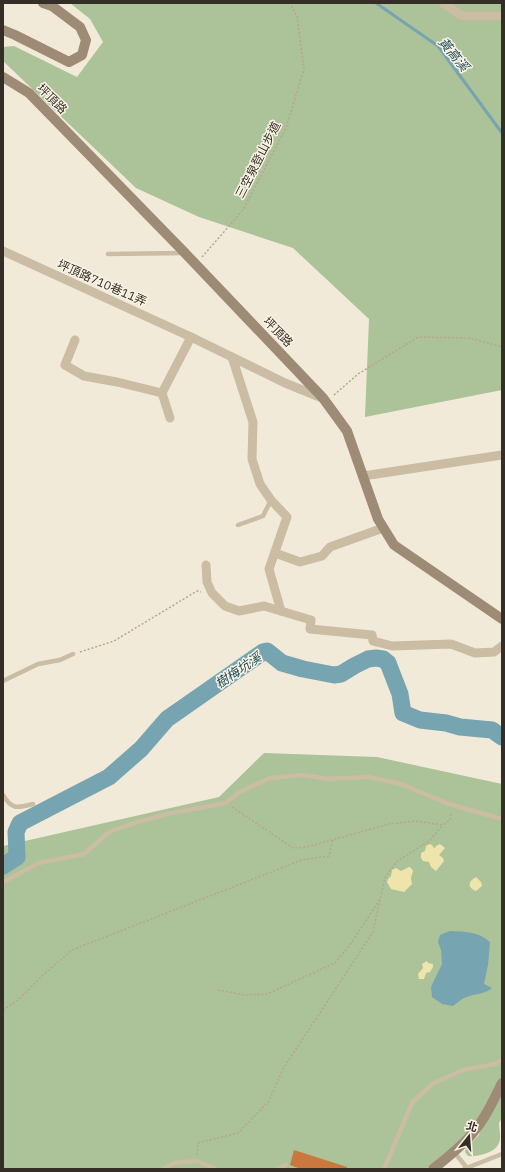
<svg xmlns="http://www.w3.org/2000/svg" width="505" height="1172" viewBox="0 0 505 1172" font-family="'IBM Plex Sans','Noto Sans TC',sans-serif">
<style>
.green{fill:#acc298}
.sand{fill:#f0e4ad}
.water{fill:#76a4b0}
.lines{fill:none;stroke-linecap:round;stroke-linejoin:round}
.stream{stroke:#76a4b0;stroke-width:3}
.river{stroke:#76a4b0;stroke-width:17}
.building{fill:#cb783e}
.path{stroke:#b6a68e;stroke-width:1.5;stroke-dasharray:2 2;stroke-linecap:butt}
.lane{stroke:#cbbca4;stroke-width:4.5}
.street{stroke:#cbbca4;stroke-width:9}
.secondary{stroke:#9e8b75;stroke-width:10}
.labels{text-anchor:middle;stroke-width:3;stroke-linejoin:round;paint-order:stroke}
.street-label{font-size:12px;fill:#352e26;stroke:#faf4e5}
.water-label{font-size:13px;font-style:italic;fill:#1a4a58;stroke:#faf4e5}
</style>
<rect width="100%" height="100%" fill="#f2ead8"/>
<!-- green -->
<g class="green">
<polygon points="70,3 502,3 502,390 365,417 369,319 293,248 199,217 136,188 3,61 3,47 14,46 77,77 103,42 90,19"/>
<polygon points="264,753 377,757 502,784 502,1077 475,1130 426,1169 3,1169 3,846 219,797"/>
<path d="M502 1093V1118L499 1123C499 1129 502 1139 498 1145 494 1153 476 1157 468 1156L465 1152 466 1148 479 1135 486 1117Z"/>
</g>
<!-- sand -->
<g class="sand">
<polygon points="430,844 432,845 434,848 435,848 436,846 440,844 445,848 439,855 443,858 444,861 436,871 431,867 429,862 423,861 421,858 421,853 425,851 426,846"/>
<polygon points="409,867 411,868 413,871 411,878 412,884 404,892 391,889 387,882 388,879 391,876 392,870 396,868 401,871"/>
<path d="M476 877 481 882 482 886 476 891C467 888 468 881 476 877Z"/>
<polygon points="427,961 428,963 433,964 433,967 430,972 426,973 424,979 419,979 418,974 423,968 422,964"/>
</g>
<!-- water -->
<path class="water" d="M450 931C465 932 478 931 490 942L488 965 484 984 492 988C486 994 473 994 464 998 460 1000 457 1003 453 1006L442 1004 432 997 431 987 442 964 441 950 438 942 440 935Z"/>
<g class="lines">
<!-- stream -->
<polyline class="stream" points="376,3 438,46 502,133"/>
<!-- river -->
<polyline class="river" points="3,866 17,857 16,832 20,823 109,777 141,749 167,719 263,652 267,651 282,663 303,669 334,675 341,674 354,666 368,659 376,658 383,659 388,663 400,694 403,713 420,720 446,723 460,727 492,730 502,737"/>
</g>
<!-- building -->
<polygon class="building" points="294,1150 347,1167 347,1169 301,1169 290,1165"/>
<g class="lines">
<!-- path -->
<g class="path">
<polyline points="202,257 243,210 286,128 304,69 297,16 290,3"/>
<polyline points="334,395 358,374 418,337 470,338 502,347"/>
<polyline points="80,652 114,641 197,591 201,592"/>
<polyline points="232,807 293,848 307,847 389,824 415,821 443,825 450,820 451,812"/>
<polyline points="218,990 245,995 267,994 335,963 350,945 380,899 385,878 396,862 429,841 443,825"/>
<polyline points="3,1010 17,1001 43,975 72,950 302,860 329,856 333,839"/>
<polyline points="197,1155 198,1143 238,1133 269,1101 283,1069 373,932 380,899"/>
</g>
<!-- lane -->
<g class="lane">
<polyline points="108,254 183,253"/>
<polyline points="238,525 263,516 271,500"/>
<polyline points="3,681 38,664 60,660 73,654"/>
<path d="M3 795C12 810 17 808 33 804"/>
<polyline points="3,882 39,863 84,854 109,832 131,824 167,814 226,803 238,793 270,778 304,775 327,779 368,777 401,784 449,804 502,819"/>
<polyline points="454,1152 467,1168"/>
<polyline points="163,1169 174,1163 197,1161 216,1169"/>
<polyline points="278,1169 286,1165"/>
<polyline points="384,1169 412,1103 432,1084 463,1070 495,1064 502,1060"/>
<polyline points="464,1169 502,1154"/>
</g>
<!-- street -->
<g class="street">
<polyline points="443,3 462,16 502,16"/>
<polyline points="3,251 191,337 285,383 322,398"/>
<polyline points="75,340 65,365 84,376 117,382 162,393 191,337"/>
<polyline points="232,357 253,422 252,459 260,484 271,500 287,517 269,569 281,611"/>
<polyline points="162,393 170,418"/>
<polyline points="363,476 502,455"/>
<polyline points="275,553 300,562 322,556 330,547 383,528"/>
<polyline points="206,565 207,582 212,593 225,606 239,611 264,606 311,620 310,629 372,635 373,641 392,646 451,644 475,653 494,652 502,646"/>
</g>
<!-- secondary -->
<g class="secondary">
<polyline points="3,30 15,35 69,62 82,55 86,40 80,27 52,6 43,3"/>
<polyline points="3,77 29,93 184,252 323,398 347,431 378,519 394,545 502,619"/>
<path d="M433 1169C447 1158 461 1147 472 1134 485 1119 493 1101 502 1083"/>
</g>
</g>
<g class="labels">
<!-- street labels -->
<g class="street-label">
<text transform="translate(52 99) rotate(45)" y="4">坪頂路</text>
<text transform="translate(258 160) rotate(-63)" y="4">三空泉登山步道</text>
<text transform="translate(102 283) rotate(24)" y="4">坪頂路710巷11弄</text>
<text transform="translate(278 332) rotate(46)" y="4">坪頂路</text>
</g>
<!-- water labels -->
<g class="water-label">
<text transform="translate(454 54) rotate(50)" y="5">黃高溪</text>
<text transform="translate(238 670) rotate(-34)" y="5">樹梅坑溪</text>
</g>
</g>
<!-- border -->
<rect width="505" height="1172" fill="none" stroke="#352e26" stroke-width="8"/>
<!-- north arrow -->
<g transform="translate(469 1136) rotate(17)" stroke="#faf4e5" stroke-width="3" paint-order="stroke">
<path d="M0-3L7 15L0 10L-7 15Z" fill="#352e26"/>
<text y="-6" font-size="11" font-weight="bold" text-anchor="middle" fill="#352e26">北</text>
</g>
</svg>
